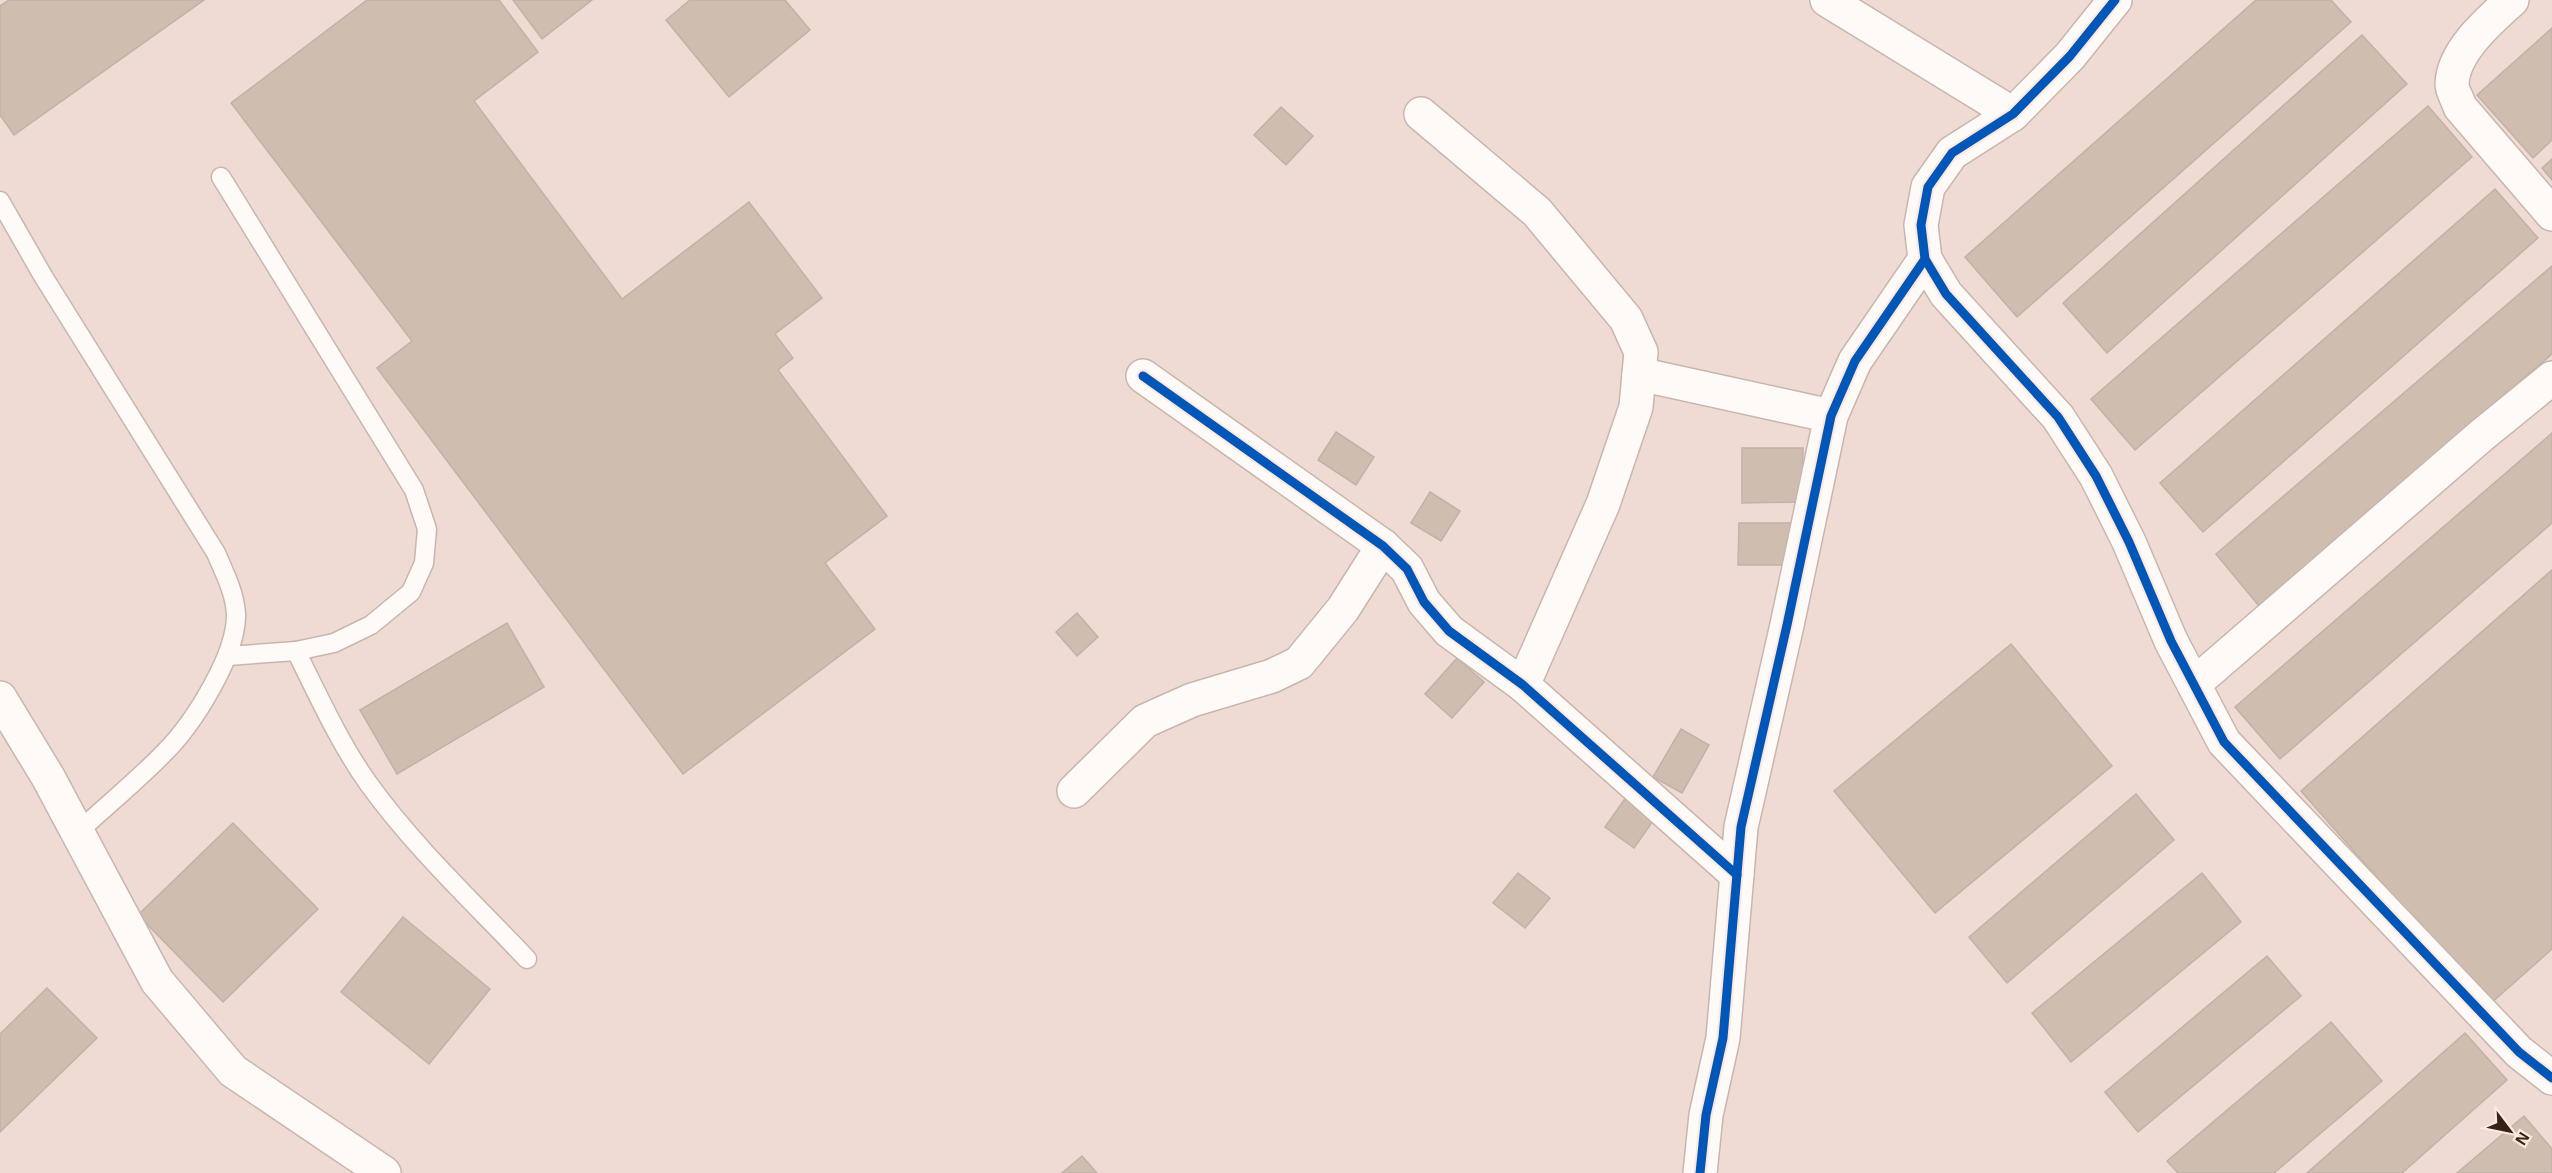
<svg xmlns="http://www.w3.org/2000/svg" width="2552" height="1173" viewBox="0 0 2552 1173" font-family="Helvetica,sans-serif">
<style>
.building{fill:#cfbdb0;stroke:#c2b1a6;stroke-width:1.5}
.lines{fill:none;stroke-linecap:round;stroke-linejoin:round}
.lane-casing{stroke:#c8b6ae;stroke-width:21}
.street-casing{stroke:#c8b6ae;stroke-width:36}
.secondary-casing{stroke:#c8b6ae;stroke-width:36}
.lane{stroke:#fdfaf8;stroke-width:18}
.street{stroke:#fdfaf8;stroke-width:33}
.secondary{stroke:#fdfaf8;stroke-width:33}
.cycleway-casing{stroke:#ffe7dd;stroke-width:13}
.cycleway{stroke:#0057b8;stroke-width:9}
</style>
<rect width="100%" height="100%" fill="#efdbd3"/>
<!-- building -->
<g class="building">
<polygon points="9,0 204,0 14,135 0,115 0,6"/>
<polygon points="367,0 499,0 538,52 474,101 622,299 749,202 822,298 775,334 793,358 778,370 887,516 825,563 875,629 683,774 377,368 412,341 231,103"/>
<polygon points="513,0 592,0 542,39"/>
<polygon points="690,0 785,0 810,30 729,97 666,20"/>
<polygon points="2256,0 2331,0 2351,22 2017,317 1965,257"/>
<polygon points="2552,28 2552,140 2533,158 2477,95"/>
<polygon points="2362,35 2407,84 2107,353 2063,303"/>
<polygon points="2428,106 2472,157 2135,450 2091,399"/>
<polygon points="1281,107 1313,136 1286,165 1254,135"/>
<polygon points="2552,159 2552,180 2542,168"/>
<polygon points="2495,189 2538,238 2203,532 2160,483"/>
<polygon points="2552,266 2552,354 2259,606 2216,554"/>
<polygon points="1336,432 1374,457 1356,485 1318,460"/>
<polygon points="2552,433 2552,523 2280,759 2235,707"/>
<polygon points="1742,448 1803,448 1802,502 1742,503"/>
<polygon points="1430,492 1460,511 1441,541 1411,523"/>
<polygon points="1739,523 1791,523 1790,565 1738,565"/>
<polygon points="2552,570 2552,949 2489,1005 2301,791"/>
<polygon points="1077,613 1098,637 1077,656 1056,632"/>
<polygon points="507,623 544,687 397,774 360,710"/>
<polygon points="2011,644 2112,766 1935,913 1834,791"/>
<polygon points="1457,658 1484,682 1452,718 1425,694"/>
<polygon points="1681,729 1709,745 1682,793 1653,777"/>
<polygon points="1629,793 1658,814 1634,848 1605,827"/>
<polygon points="2136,794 2174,840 2007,983 1969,937"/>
<polygon points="233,823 318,909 223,1002 138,915"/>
<polygon points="1518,873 1550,898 1525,928 1493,903"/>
<polygon points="2202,873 2241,922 2071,1062 2032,1013"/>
<polygon points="403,917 490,989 429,1064 341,992"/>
<polygon points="2267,956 2301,996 2138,1132 2105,1092"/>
<polygon points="47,988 97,1038 0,1132 0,1034"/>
<polygon points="2331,1022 2382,1081 2274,1173 2178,1173 2167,1161"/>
<polygon points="2465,1033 2507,1080 2402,1173 2307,1173"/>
<polygon points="2524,1116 2552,1149 2552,1173 2457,1173"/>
<polygon points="1082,1156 1097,1173 1062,1173"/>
</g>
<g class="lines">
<!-- lane casing -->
<g class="lane-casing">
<g id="lane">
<polyline points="221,177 414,490 427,529 424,563 411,592 371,625 334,643 296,651 228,656"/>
<path d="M0 201 43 276 216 553C224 572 235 593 236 614 237 655 193 724 165 752 138 780 106 806 77 833"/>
<path d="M296 651C318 695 339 742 368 783 414 847 473 902 527 959"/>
</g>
</g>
<!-- street casing -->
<g class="street-casing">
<g id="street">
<polyline points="1827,0 2013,114"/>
<polyline points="2115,0 2070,56 2013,114 1952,153 1928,187 1921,225 1925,259 1946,294 2058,417 2096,476 2129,542 2171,641 2224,742 2519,1052 2552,1078"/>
<path d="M2512 0C2490 20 2453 51 2452 84 2452 91 2458 100 2460 107L2552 214"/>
<polyline points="1421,114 1537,212 1626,319 1641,352 1636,407 1603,504 1523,685"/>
<polyline points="1639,374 1831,416"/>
<polyline points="1143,376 1383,546 1407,569 1424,602 1449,631 1523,685 1737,875"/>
<polyline points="2194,684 2482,435 2552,378"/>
<polyline points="1074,791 1145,721 1192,700 1272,676 1299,663 1343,609 1383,546"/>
<polyline points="1700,1173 1706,1115 1723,1038 1741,827 1787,625 1831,416 1855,361 1925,259"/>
</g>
</g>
<!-- secondary casing -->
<g class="secondary-casing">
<polyline id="secondary" points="0,698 48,777 157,981 233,1071 384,1173"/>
</g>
<!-- lane -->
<use href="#lane" class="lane"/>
<!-- street -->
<use href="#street" class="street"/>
<!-- secondary -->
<use href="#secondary" class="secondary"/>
<!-- cycleway casing -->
<g class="cycleway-casing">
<g id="cycleway">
<polyline points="2115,0 2070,56 2013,114 1952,153 1928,187 1921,225 1925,259 1946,294 2058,417 2096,476 2129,542 2171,641 2224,742 2519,1052 2552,1078"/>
<polyline points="1143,376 1383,546 1407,569 1424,602 1449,631 1523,685 1737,875"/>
<polyline points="1700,1173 1706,1115 1723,1038 1741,827 1787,625 1831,416 1855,361 1925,259"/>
</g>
</g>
<!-- cycleway -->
<use href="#cycleway" class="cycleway"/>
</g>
<!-- north arrow -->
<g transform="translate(2510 1131) rotate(122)" stroke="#ffe7dd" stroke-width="4.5" paint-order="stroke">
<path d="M0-4.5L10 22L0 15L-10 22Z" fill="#362218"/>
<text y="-9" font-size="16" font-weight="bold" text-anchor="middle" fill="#362218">N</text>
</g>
</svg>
